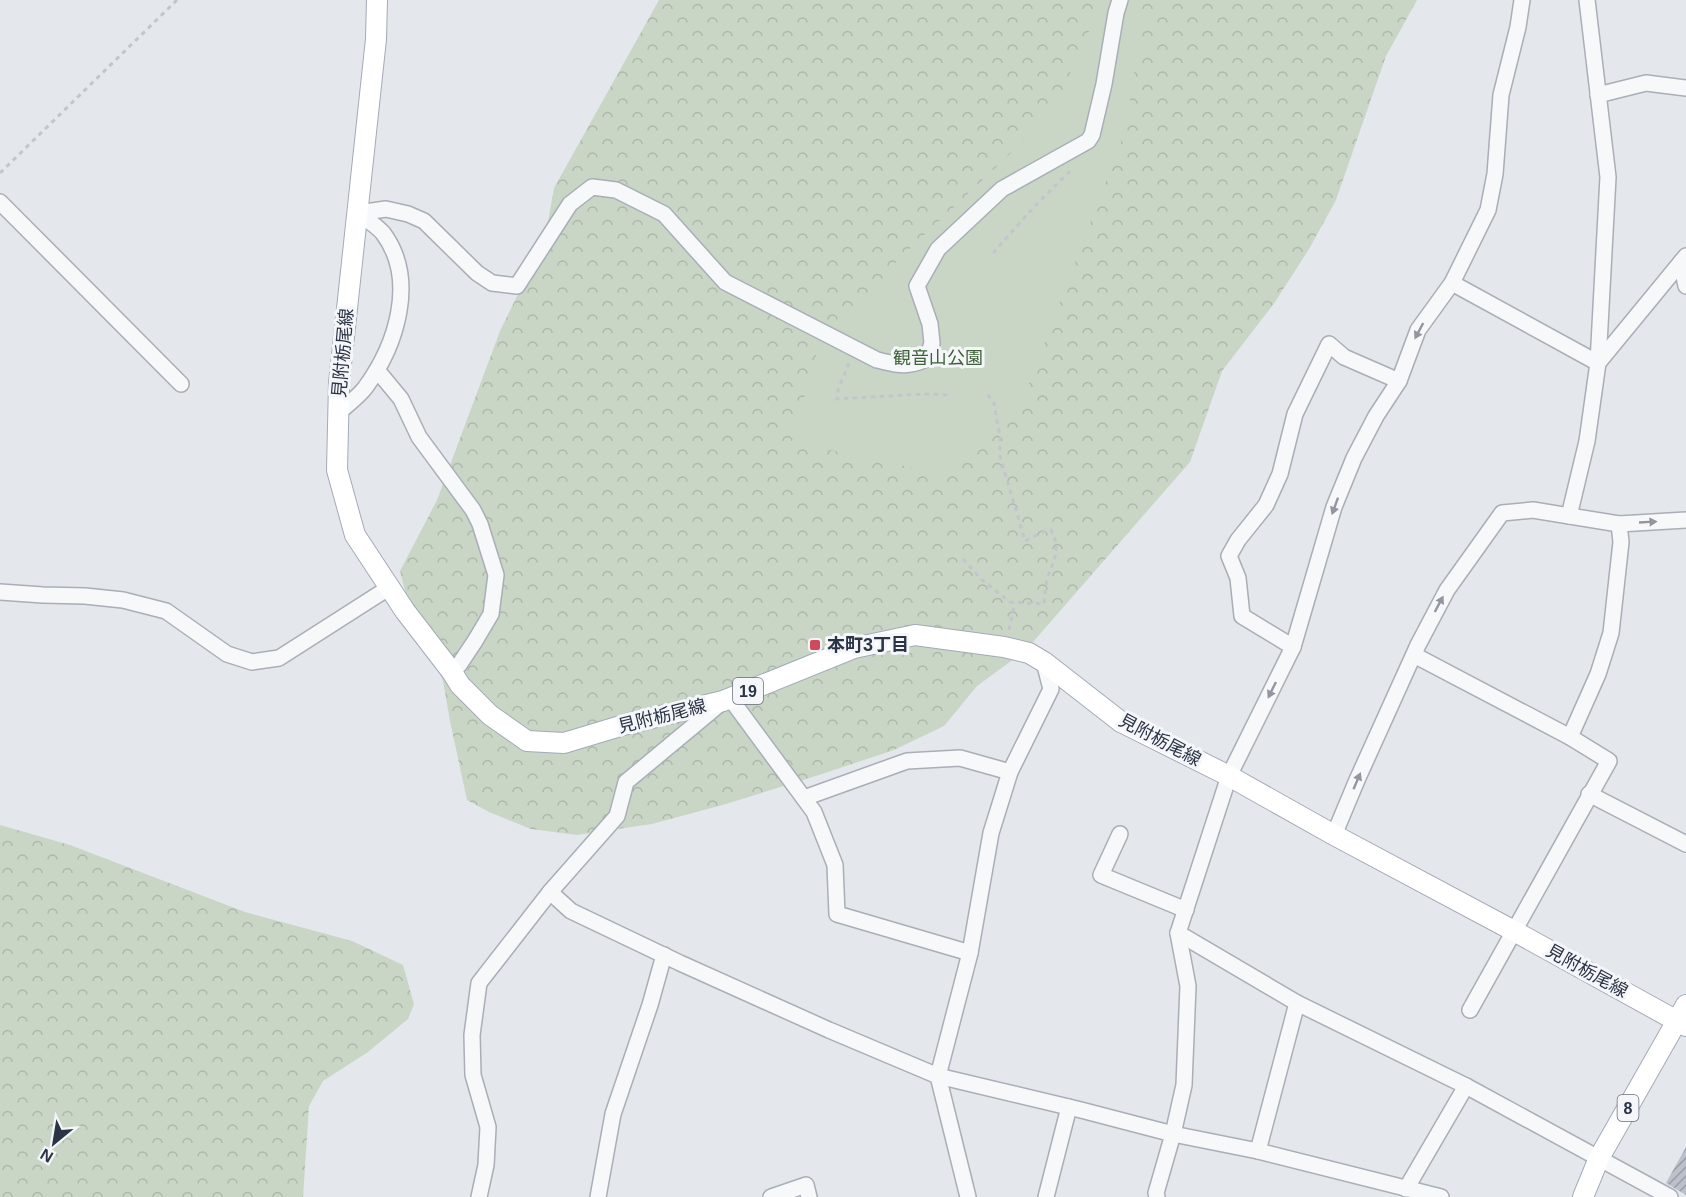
<svg xmlns="http://www.w3.org/2000/svg" width="1686" height="1197" viewBox="0 0 1686 1197" font-family="Arial,'Noto Sans JP',sans-serif">
<style>
.forest{fill:url(#forest-crowns)}
.park{fill:#c9d6c5}
.building{fill:url(#building-hatch)}
.lines{fill:none;stroke-linecap:round;stroke-linejoin:round}
.minor-casing{stroke:#a9aeb7;stroke-width:18}
.major-casing{stroke:#a3abb8;stroke-width:22}
.path{stroke:#c2c5cb;stroke-width:3;stroke-dasharray:4.5 4.5;stroke-linecap:butt}
.minor{stroke:#f7f8fa;stroke-width:15}
.major{stroke:#fff;stroke-width:20}
.oneway{fill:#9196a0}
.poi-dot{fill:#d1495b;stroke:#f4f6f9;stroke-width:2}
.labels{text-anchor:middle;stroke-width:6;stroke-linejoin:round;paint-order:stroke}
.shield{fill:#f4f6f9;stroke:#676e7b;stroke-width:1.5}
.shield-label{font-size:16px;font-weight:bold;fill:#2b3445}
.street-label{font-size:18px;fill:#2b3445;stroke:#f4f6f9}
.park-label{font-size:18px;fill:#3f6138;stroke:#f4f6f9}
.poi-label{font-size:18px;font-weight:bold;fill:#2b3445;stroke:#f4f6f9;text-anchor:start}
</style>
<defs>
<pattern id="forest-crowns" width="20" height="18" patternUnits="userSpaceOnUse" patternTransform="scale(1.5)"><rect width="20" height="18" fill="#c9d6c5"/><path d="M2 6a3 3 0 1 1 6 0M12 15a3 3 0 1 1 6 0" fill="none" stroke="#adb8ab"/></pattern>
<pattern id="building-hatch" width="6" height="6" patternUnits="userSpaceOnUse" patternTransform="scale(1.5)"><rect width="6" height="6" fill="#bbc0ca"/><path d="M-1 1l2-2M0 6l6-6M5 7l2-2" fill="none" stroke="#989da6"/></pattern>
</defs>
<rect width="100%" height="100%" fill="#e4e7ec"/>
<!-- forest -->
<g class="forest">
<polygon points="659,0 1417,0 1386,56 1336,200 1309,249 1275,302 1222,371 1190,462 1026,650 977,686 944,726 894,750 819,775 726,804 652,824 577,835 531,829 489,812 467,800 450,721 443,681 426,640 411,614 400,571 437,500 500,331 545,239 554,188"/>
<polygon points="0,825 70,845 245,912 352,941 403,965 414,1004 408,1019 368,1052 323,1081 309,1106 303,1197 0,1197"/>
</g>
<!-- park -->
<polygon class="park" points="1103,0 1144,13 1125,131 1016,418 943,474 792,442 817,353 900,258 1052,114"/>
<!-- building -->
<polygon class="building" points="1686,1147 1686,1195 1666,1183"/>
<g class="lines">
<!-- minor casing -->
<g class="minor-casing">
<g id="minor">
<polyline points="1598,95 1646,83 1686,88"/>
<polyline points="0,202 181,384"/>
<path d="M358 213 386 209 408 214 424 221 477 273 492 283 517 286 570 204 592 187 616 190 664 214 725 282 877 360C899 365 905 368 927 359L932 343 930 324 917 286 938 249 1002 189 1088 141 1092 135 1104 84 1116 13 1120 0"/>
<polyline points="1681,262 1686,286"/>
<polyline points="1452,283 1598,363 1608,177 1587,0"/>
<polyline points="377,370 401,399 419,437 473,510 480,524 496,575 491,614 475,641 459,665 452,672"/>
<path d="M338 413C347 405 358 397 365 388 396 346 418 280 383 233 377 226 366 219 358 213"/>
<polyline points="1569,516 1587,441 1598,363 1686,256"/>
<polyline points="0,592 43,595 85,596 123,600 166,611 227,654 252,662 279,658 390,587"/>
<polyline points="1293,647 1242,616 1238,578 1229,556 1238,540 1266,505 1280,474 1295,414 1329,344 1344,357 1399,381"/>
<polyline points="1414,655 1570,737 1609,761 1470,1010"/>
<polyline points="730,698 814,812 835,865 837,914 970,953"/>
<polyline points="1570,737 1598,674 1611,633 1621,542 1619,524"/>
<polyline points="1589,794 1686,844"/>
<polyline points="804,798 907,761 960,758 1010,772"/>
<polyline points="1120,834 1101,875 1186,910"/>
<polyline points="1334,835 1357,780 1418,645 1447,590 1502,513 1533,510 1619,524 1686,520"/>
<polyline points="550,892 571,911 680,963 829,1030 938,1076 1081,1110 1173,1134 1258,1151 1441,1197"/>
<polyline points="1178,933 1297,1003 1466,1086 1670,1197"/>
<polyline points="1258,1151 1297,1003"/>
<polyline points="1406,1189 1466,1086"/>
<polyline points="479,1197 486,1165 488,1127 473,1075 472,1035 479,983 550,892 617,816 626,782 721,703"/>
<polyline points="598,1197 613,1114 650,1005 664,955"/>
<polyline points="771,1197 806,1185 809,1197"/>
<polyline points="968,1197 938,1076 970,953 991,833 1010,772 1051,689 1044,662"/>
<polyline points="1046,1197 1069,1107"/>
<polyline points="1157,1197 1156,1193 1173,1134 1184,1085 1188,986 1178,933 1229,776 1293,647 1334,507 1354,458 1376,416 1399,381 1418,330 1452,283 1488,210 1495,174 1501,95 1518,27 1522,0"/>
</g>
</g>
<!-- major casing -->
<g class="major-casing">
<g id="major">
<polyline points="377,0 376,39 339,383 337,470 355,535 405,611 452,672 460,685 490,715 527,741 564,743 627,724 723,701 854,648 915,635 1004,647 1029,653 1044,662 1121,722 1229,776 1334,835 1514,931 1686,1026"/>
<polyline points="1583,1197 1599,1158 1686,1005"/>
</g>
</g>
<!-- path -->
<g class="path">
<polyline points="0,173 177,0"/>
<polyline points="993,253 1035,206 1072,169"/>
<polyline points="849,363 838,390 837,399 926,394 947,395"/>
<path d="M963 559 981 579 1010 602 1044 604C1045 596 1045 588 1047 580 1053 560 1062 550 1051 530L1045 531 1025 541 1000 456V438L994 403 985 391"/>
<polyline points="1009,630 1015,603"/>
</g>
<!-- minor -->
<use href="#minor" class="minor"/>
<!-- major -->
<use href="#major" class="major"/>
</g>
<!-- one-way arrows -->
<defs><path id="oneway-solid" d="M-6-.8H1V-3.2L6.5 0L1 3.2V.8H-6Z" transform="scale(1.5)"/></defs>
<g class="oneway">
<use href="#oneway-solid" transform="translate(1419 331) rotate(118)"/>
<use href="#oneway-solid" transform="translate(1335 506) rotate(110)"/>
<use href="#oneway-solid" transform="translate(1648 522) rotate(-3)"/>
<use href="#oneway-solid" transform="translate(1439 604) rotate(-62)"/>
<use href="#oneway-solid" transform="translate(1272 690) rotate(116)"/>
<use href="#oneway-solid" transform="translate(1357 781) rotate(-67)"/>
</g>
<!-- markers -->
<rect class="poi-dot" x="809" y="639" width="12" height="12" rx="3"/>
<g class="labels">
<!-- shield labels -->
<g class="shield">
<rect x="733" y="678" width="30" height="26" rx="4.5"/>
<rect x="1617.5" y="1095" width="21" height="26" rx="4.5"/>
</g>
<g class="shield-label">
<text x="748" y="697">19</text>
<text x="1628" y="1114">8</text>
</g>
<!-- street labels -->
<g class="street-label">
<text transform="translate(343 353) rotate(-85)" y="6">見附栃尾線</text>
<text transform="translate(662 716) rotate(-14)" y="6">見附栃尾線</text>
<text transform="translate(1160 740) rotate(28)" y="6">見附栃尾線</text>
<text transform="translate(1587 971) rotate(29)" y="6">見附栃尾線</text>
</g>
<!-- park labels -->
<g class="park-label">
<text x="938" y="364">観音山公園</text>
</g>
<!-- poi labels -->
<g class="poi-label">
<text x="827" y="651">本町3丁目</text>
</g>
</g>
<!-- north arrow -->
<g transform="translate(54 1143) rotate(210)" stroke="#f4f6f9" stroke-width="4.5" paint-order="stroke">
<path d="M0-4.5L10 22L0 15L-10 22Z" fill="#2b3445"/>
<text y="-9" font-size="16" font-weight="bold" text-anchor="middle" fill="#2b3445">N</text>
</g>
</svg>
